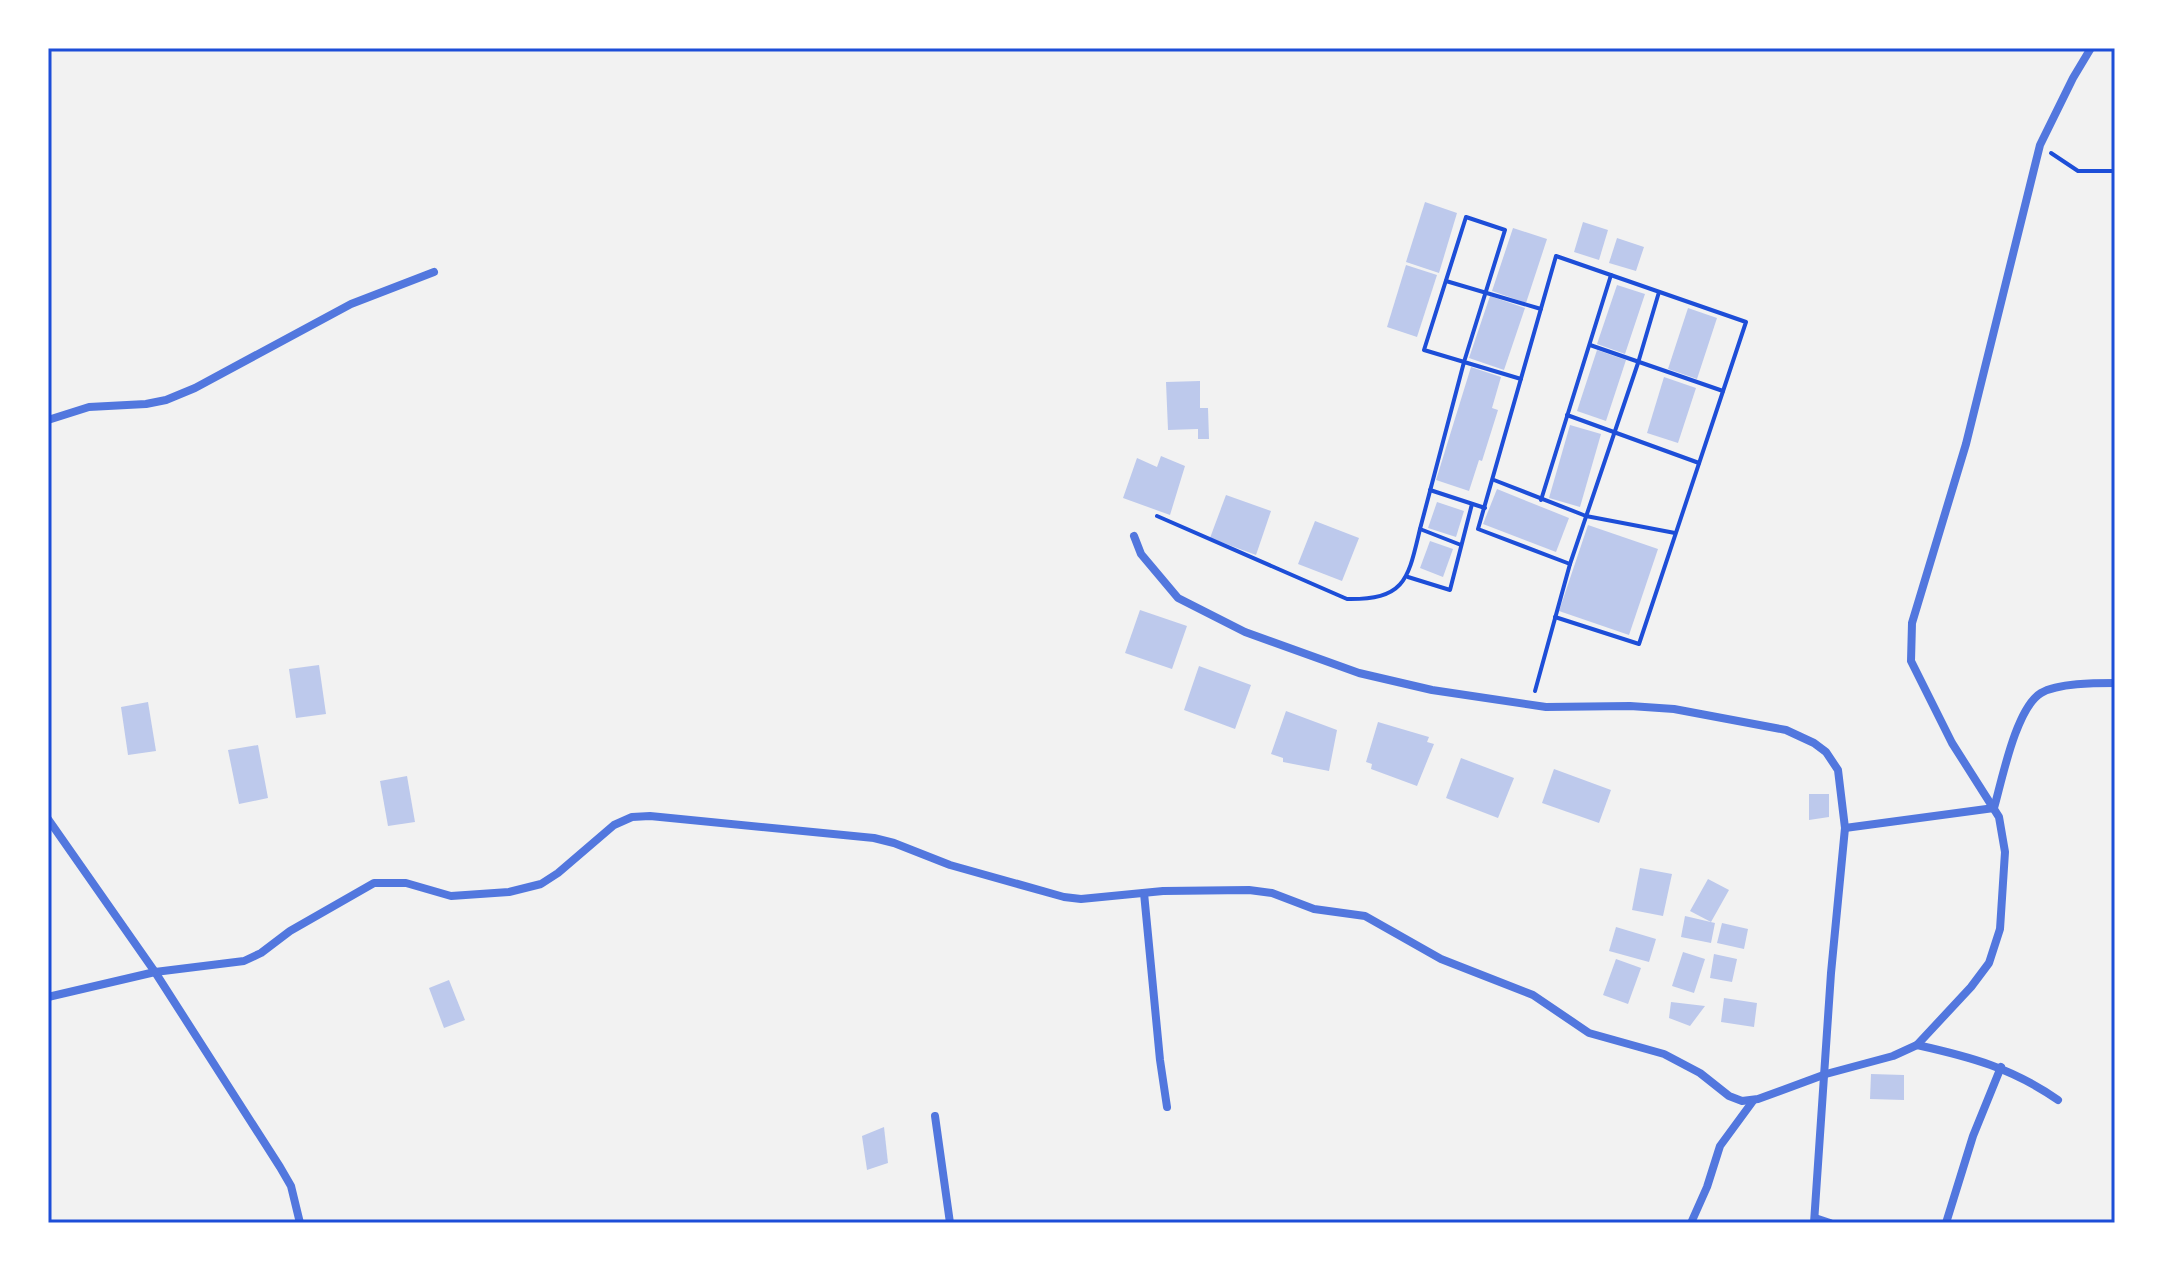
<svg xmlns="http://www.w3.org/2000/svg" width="2163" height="1271" viewBox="0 0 2163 1271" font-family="Ubuntu,sans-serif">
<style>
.building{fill:#bdc9ec}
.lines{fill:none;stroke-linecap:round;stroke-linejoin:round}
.path{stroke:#1d4ed8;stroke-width:4}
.minor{stroke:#5277de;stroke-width:8}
.neatline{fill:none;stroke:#1d4ed8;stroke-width:3}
</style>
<rect width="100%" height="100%" fill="#f2f2f2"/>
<!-- building -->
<g class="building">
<polygon points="1425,202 1457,213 1439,273 1406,262"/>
<polygon points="1583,222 1608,230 1599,260 1574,252"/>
<polygon points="1513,228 1547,239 1526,303 1492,291"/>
<polygon points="1617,238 1644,247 1636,271 1609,263"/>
<polygon points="1406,265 1437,275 1417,337 1387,327"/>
<polygon points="1617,285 1645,294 1625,354 1597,344"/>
<polygon points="1490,296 1525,308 1504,370 1469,358"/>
<polygon points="1688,308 1717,318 1697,379 1668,369"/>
<polygon points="1597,350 1626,360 1606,421 1577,411"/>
<polygon points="1471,367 1501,377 1492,408 1498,410 1482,461 1479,460 1469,491 1436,480"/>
<polygon points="1664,377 1696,388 1678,443 1647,433"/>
<polygon points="1200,381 1200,408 1208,408 1209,439 1198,439 1198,429 1168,430 1166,382"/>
<polygon points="1570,425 1601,434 1580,507 1549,498"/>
<polygon points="1161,456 1185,466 1170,515 1123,498 1137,458 1157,467"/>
<polygon points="1497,489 1569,518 1556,552 1483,524"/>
<polygon points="1226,495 1271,511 1256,555 1210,538"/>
<polygon points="1437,502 1464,511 1456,537 1428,528"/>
<polygon points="1315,521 1359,538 1342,581 1298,564"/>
<polygon points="1588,525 1658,549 1629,635 1559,611"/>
<polygon points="1430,541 1453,549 1443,577 1420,568"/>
<polygon points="1140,610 1187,626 1172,669 1125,653"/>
<polygon points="319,665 326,714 296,718 289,669"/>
<polygon points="1199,666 1251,685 1235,729 1184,710"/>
<polygon points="148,702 156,751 128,755 121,707"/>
<polygon points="1286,711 1337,730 1329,771 1283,762 1283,758 1271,754"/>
<polygon points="1378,722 1429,737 1427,742 1434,744 1417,786 1371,769 1372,764 1366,762"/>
<polygon points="258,745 268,798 239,804 228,750"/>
<polygon points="1461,758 1514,778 1498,818 1446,798"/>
<polygon points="1554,769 1611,790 1599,823 1542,803"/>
<polygon points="407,776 415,822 388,826 380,781"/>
<polygon points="1809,794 1829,794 1829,817 1809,820"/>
<polygon points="1640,868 1672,874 1663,916 1632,910"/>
<polygon points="1708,879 1729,890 1711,922 1690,911"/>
<polygon points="1685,916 1715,923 1711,943 1681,937"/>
<polygon points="1722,923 1748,929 1744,949 1717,943"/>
<polygon points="1616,927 1656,939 1649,962 1609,951"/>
<polygon points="1683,952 1705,959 1694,993 1672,986"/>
<polygon points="1714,954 1737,959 1732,982 1710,978"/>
<polygon points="1616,959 1641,968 1628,1004 1603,995"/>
<polygon points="449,980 465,1020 444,1028 429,988"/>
<polygon points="1724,998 1757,1003 1754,1027 1721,1022"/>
<polygon points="1671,1002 1705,1006 1690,1026 1669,1018"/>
<polygon points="1871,1074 1904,1075 1904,1100 1870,1099"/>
<polygon points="884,1127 888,1163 867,1170 862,1136"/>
</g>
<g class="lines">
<!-- path -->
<g class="path">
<polyline points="2051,153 2078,171 2115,171"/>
<polyline points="1446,281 1541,309"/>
<polyline points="1590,345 1723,391"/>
<polyline points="1567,415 1699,463"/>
<polyline points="1494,480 1586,516 1675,533"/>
<polyline points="1430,490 1485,508"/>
<polyline points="1541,500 1611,275"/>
<path d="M1157 516 1347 599C1406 600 1408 579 1420 529"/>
<polyline points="1461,545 1420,529 1464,362 1505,230 1466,217 1424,350 1521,379"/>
<polyline points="1408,577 1450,590 1472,504"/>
<polyline points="1555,617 1639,644 1746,322 1556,256 1478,529 1570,564 1638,363 1659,292"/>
<polyline points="1535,691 1570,564"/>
</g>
<!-- minor -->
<g class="minor">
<polyline points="48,420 89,407 146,404 166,400 195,388 351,304 434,272"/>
<polyline points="1134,536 1141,554 1178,598 1245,632 1359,673 1432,690 1546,707 1630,706 1674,709 1786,730 1814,743 1826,752 1838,770 1845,828 1831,973 1814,1223"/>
<polyline points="48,819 155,972 280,1167 291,1186 300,1223"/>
<path d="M1845 828 1994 808C2002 780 2016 708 2041 693 2058 683 2095 683 2115 683"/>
<polyline points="1144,893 1160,1060 1167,1107"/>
<polyline points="48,997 155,972 244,961 261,953 290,931 374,883 406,883 451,896 509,892 541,884 558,873 614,825 632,817 650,816 874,838 894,843 950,865 1064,897 1081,899 1163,891 1249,890 1272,893 1314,909 1365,916 1441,959 1533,995 1589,1033 1664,1054 1700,1073 1729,1096 1742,1101 1758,1099 1826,1074 1893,1056 1917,1045 1971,987 1989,963 2000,929 2005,852 1999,817 1952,743 1911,661 1912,623 1966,444 2040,145 2073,78 2091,48"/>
<path d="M1917 1045C1971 1057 2012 1068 2058 1100"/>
<polyline points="935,1116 950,1223"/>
<polyline points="1815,1218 1830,1223"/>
<polyline points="1691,1223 1707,1187 1720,1146 1753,1101"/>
<polyline points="1946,1223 1973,1136 2001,1067"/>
</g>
</g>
<!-- border -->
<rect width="2163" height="1271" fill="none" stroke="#ffffff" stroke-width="100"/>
<rect x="50" y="50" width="2063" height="1171" class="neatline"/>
</svg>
